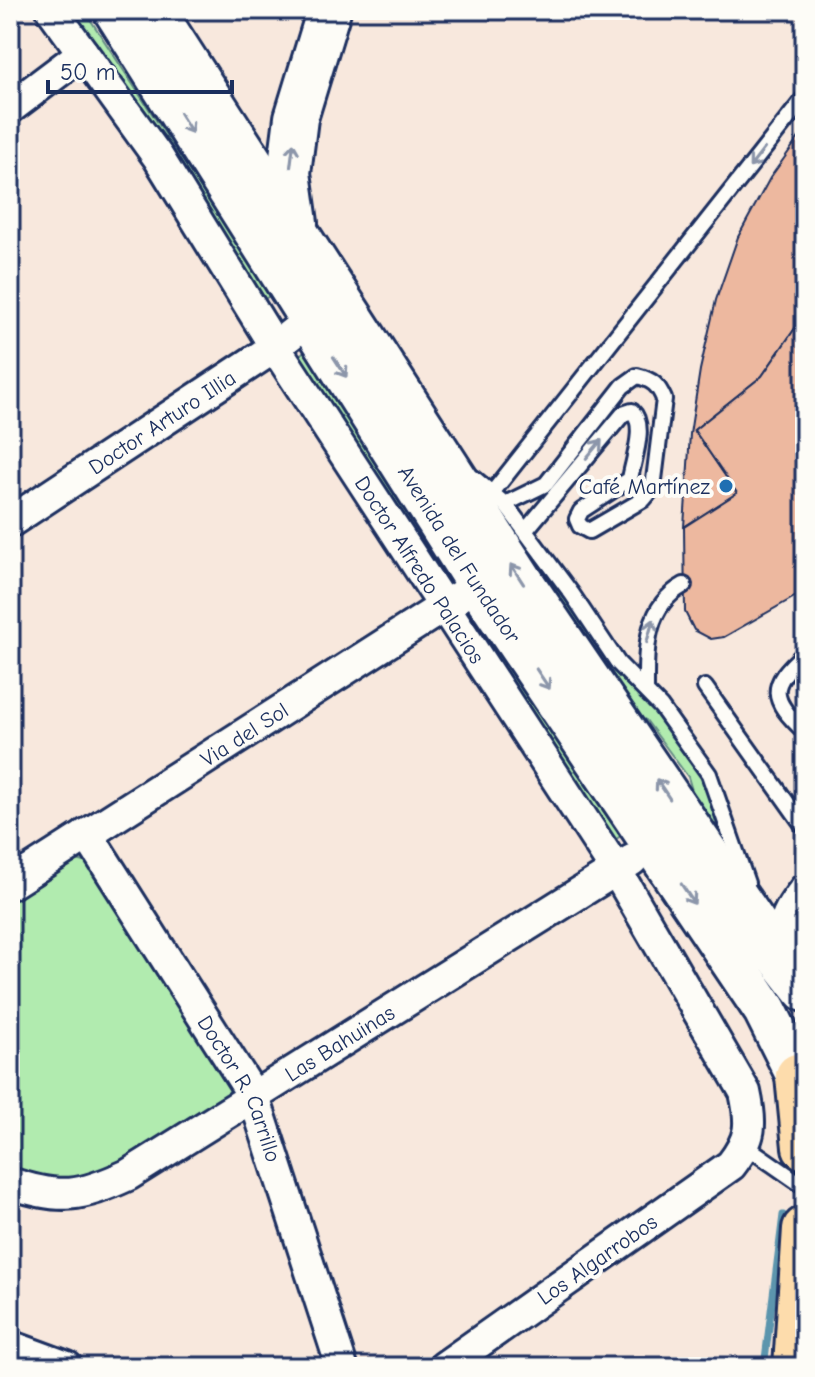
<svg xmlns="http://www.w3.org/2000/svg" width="815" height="1377" viewBox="0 0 815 1377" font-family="'Comic Neue',sans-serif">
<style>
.green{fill:#b1ebaf;stroke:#668d86;stroke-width:2}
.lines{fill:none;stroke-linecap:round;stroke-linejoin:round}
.stream{stroke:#5c95ad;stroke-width:7}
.building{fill:#edb89f;stroke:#1b2f5e;stroke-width:2}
.lane-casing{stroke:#1b2f5e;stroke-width:20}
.street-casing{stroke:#1b2f5e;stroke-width:36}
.secondary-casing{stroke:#1b2f5e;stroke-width:48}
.highway-casing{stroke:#1b2f5e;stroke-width:50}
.lane{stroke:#fdfcf7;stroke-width:14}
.street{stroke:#fdfcf7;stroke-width:30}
.secondary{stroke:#fdfcf7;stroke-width:42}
.highway{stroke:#fddcac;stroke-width:44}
.oneway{stroke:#8c96aa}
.poi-dot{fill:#1f6fb2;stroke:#fdfcf7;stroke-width:3}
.labels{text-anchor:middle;stroke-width:8;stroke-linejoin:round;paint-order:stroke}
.street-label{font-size:22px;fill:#1b2f5e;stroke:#fdfcf7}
.poi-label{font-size:22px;fill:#1b2f5e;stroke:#fdfcf7;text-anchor:end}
</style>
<rect width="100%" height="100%" fill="#f8e8dd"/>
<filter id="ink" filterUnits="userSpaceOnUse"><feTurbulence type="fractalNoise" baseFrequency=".0125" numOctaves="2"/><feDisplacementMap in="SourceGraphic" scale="16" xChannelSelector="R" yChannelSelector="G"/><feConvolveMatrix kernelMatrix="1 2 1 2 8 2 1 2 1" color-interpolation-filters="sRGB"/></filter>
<g filter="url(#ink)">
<!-- green -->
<g class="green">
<polygon points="67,10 84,10 271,295 260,302"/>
<polygon points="307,350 456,578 443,586 294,358"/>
<polygon points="508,517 514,522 612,666 643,696 704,775 730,850 702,824 688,777 646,720 626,713 503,521"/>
<polygon points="473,607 622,835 609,844 460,615"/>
<polygon points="72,859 89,863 230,1086 229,1095 104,1174 52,1181 10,1166 10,897"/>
</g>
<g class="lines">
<!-- stream -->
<polyline class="stream" points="764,1367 783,1215"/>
</g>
<!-- building -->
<g class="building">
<polygon points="805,129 805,314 762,376 694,430 737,493 684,527 690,434 700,370 716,300 738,237 770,178"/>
<polygon points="805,314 805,591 724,637 711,639 694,630 685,612 684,527 737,493 694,430 762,376"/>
</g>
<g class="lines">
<!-- lane casing -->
<g class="lane-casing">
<g id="lane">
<polyline points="474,478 505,504 572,594 618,663 661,707 709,774 747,883"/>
<polyline points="492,493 805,97"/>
<path d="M505 504 546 484 623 386 637 376C653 380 658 385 664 399L653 488 644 499 589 531 580 526 577 519 581 511 630 479C633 460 647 425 632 411L623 414 526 530"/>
<path d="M805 653C767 686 770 699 805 732"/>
<polyline points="705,687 805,828"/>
<path d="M646 690C646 651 644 607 684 585"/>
<polyline points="746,1146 805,1187"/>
</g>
</g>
<!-- street casing -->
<g class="street-casing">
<g id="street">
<path id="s1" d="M52 10 158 157 275 347 616 870 745 1092C752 1124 752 1138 731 1165L444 1367"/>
<polyline points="10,108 83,53"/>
<path id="s2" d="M10 522 275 347 310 319"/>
<path id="s3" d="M87 834 254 1097 342 1367"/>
<path id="s4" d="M10 884 460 596"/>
<path d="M797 967C780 929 779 923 805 889"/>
<path id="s5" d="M10 1183C61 1200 80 1197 128 1175L632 860"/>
<polyline points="10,1346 67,1367"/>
</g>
</g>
<!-- secondary casing -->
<g class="secondary-casing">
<g id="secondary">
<path id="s6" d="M115 10 478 584 765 1010 798 1076 805 1097"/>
<polyline points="153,10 525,586 766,940 805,990"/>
<polyline points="296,223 289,173 296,118 329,10"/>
</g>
</g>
<!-- highway casing -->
<g class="highway-casing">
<g id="highway">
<polyline points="798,1076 805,1147"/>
<polyline points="796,1367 805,1229"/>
</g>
</g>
<!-- lane -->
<use href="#lane" class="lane"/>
<!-- street -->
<use href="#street" class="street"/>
<!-- secondary -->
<use href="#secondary" class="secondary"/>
<!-- highway -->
<use href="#highway" class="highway"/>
</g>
<!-- one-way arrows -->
<defs><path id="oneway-shaft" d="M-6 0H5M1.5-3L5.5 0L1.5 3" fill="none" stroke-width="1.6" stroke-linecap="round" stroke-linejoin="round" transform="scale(2)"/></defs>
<g class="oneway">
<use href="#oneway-shaft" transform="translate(186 123) rotate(58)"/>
<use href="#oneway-shaft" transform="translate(292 155) rotate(-83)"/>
<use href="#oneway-shaft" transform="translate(757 158) rotate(128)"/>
<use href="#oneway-shaft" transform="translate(340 367) rotate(57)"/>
<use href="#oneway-shaft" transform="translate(594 449) rotate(-50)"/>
<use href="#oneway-shaft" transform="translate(517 574) rotate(-123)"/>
<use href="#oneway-shaft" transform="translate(650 631) rotate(-74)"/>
<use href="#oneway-shaft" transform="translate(543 679) rotate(56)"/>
<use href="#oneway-shaft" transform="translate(663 789) rotate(-124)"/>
<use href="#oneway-shaft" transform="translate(688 894) rotate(56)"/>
</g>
</g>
<!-- markers -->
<circle class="poi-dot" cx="726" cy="486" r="8"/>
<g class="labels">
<!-- street labels -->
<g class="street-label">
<text dy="8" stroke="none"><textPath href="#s2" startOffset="182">Doctor Arturo Illia</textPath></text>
<text dy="8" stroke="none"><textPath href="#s6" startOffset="644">Avenida del Fundador</textPath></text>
<text dy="8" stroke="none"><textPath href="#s1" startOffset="670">Doctor Alfredo Palacios</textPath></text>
<text dy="8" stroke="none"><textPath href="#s4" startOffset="278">Via del Sol</textPath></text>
<text dy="8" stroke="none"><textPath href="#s5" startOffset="372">Las Bahuinas</textPath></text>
<text dy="8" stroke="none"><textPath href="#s3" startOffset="298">Doctor R. Carrillo</textPath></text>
<text transform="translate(597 1259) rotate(-35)" y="8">Los Algarrobos</text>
</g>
<!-- poi labels -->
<g class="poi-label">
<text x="710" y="494">Café Martínez</text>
</g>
</g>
<!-- margin -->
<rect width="815" height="1377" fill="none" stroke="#fdfcf7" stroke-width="40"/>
<rect x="20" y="20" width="775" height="1337" fill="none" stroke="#1b2f5e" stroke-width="3" filter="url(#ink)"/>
<!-- scale -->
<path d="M48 80v12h184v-12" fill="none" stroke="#1b2f5e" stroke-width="4"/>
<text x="60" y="80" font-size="24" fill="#1b2f5e" stroke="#fdfcf7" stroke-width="6" paint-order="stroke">50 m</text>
</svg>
